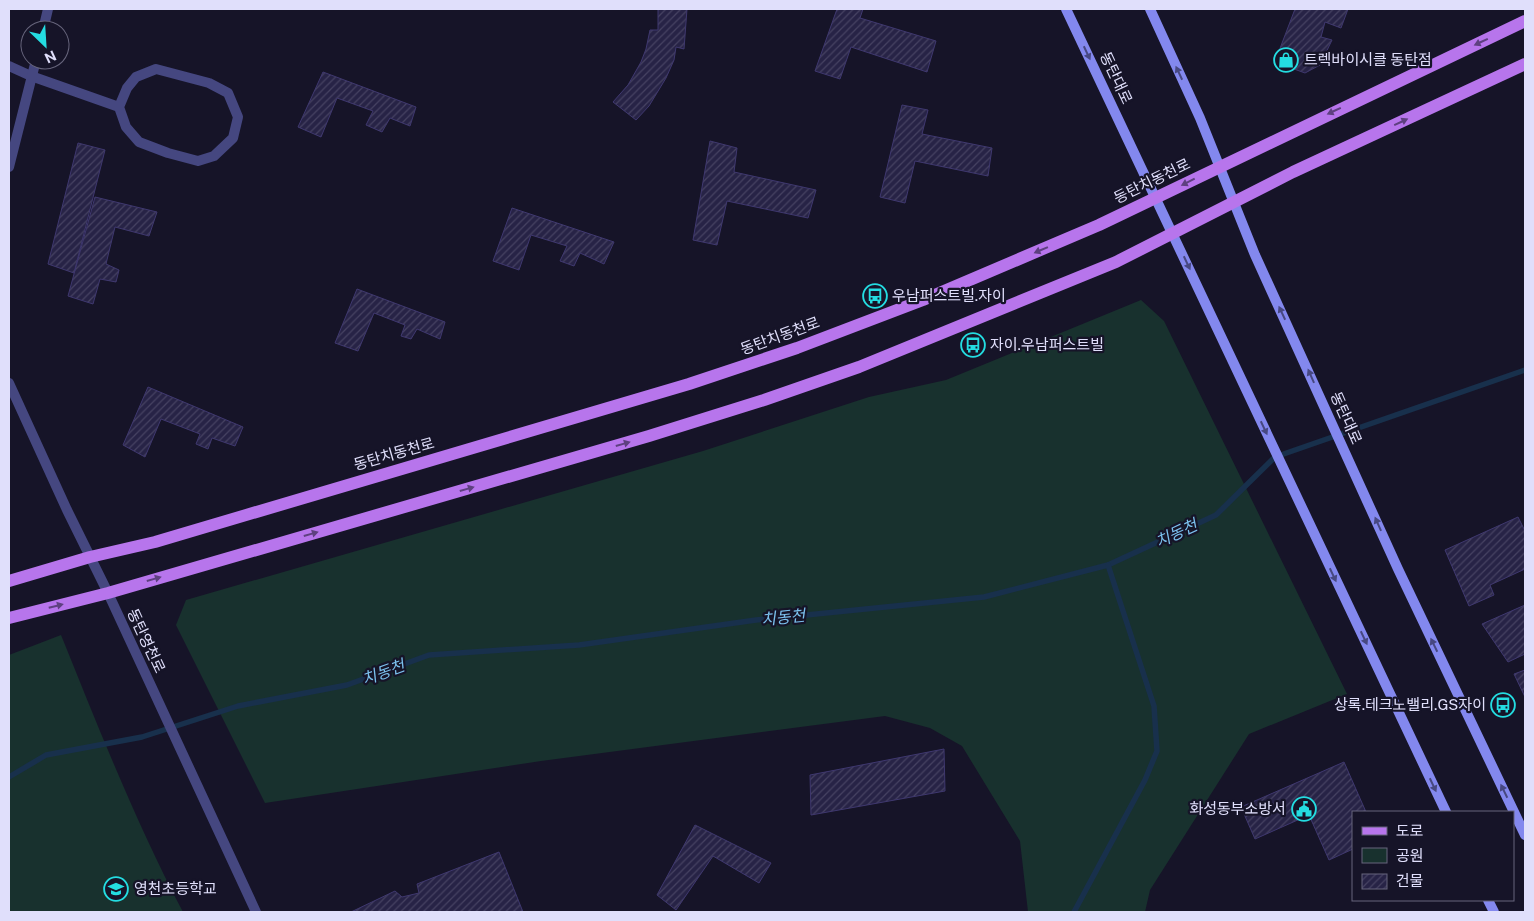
<svg xmlns="http://www.w3.org/2000/svg" width="1534" height="921" viewBox="0 0 1534 921" font-family="'Public Sans','Noto Sans KR',sans-serif">
<style>
.park{fill:#18312e}
.lines{fill:none;stroke-linecap:round;stroke-linejoin:round}
.stream{stroke:#18304c;stroke-width:5.5}
.building{fill:url(#building-hatch);stroke:#3f386f}
.minor{stroke:#454780;stroke-width:10}
.tertiary{stroke:#454780;stroke-width:10}
.secondary{stroke:#8388ee;stroke-width:10}
.primary{stroke:#b775ec;stroke-width:12}
.oneway{fill:#5e4080}
.oneway2{fill:#474881}
.labels{text-anchor:middle;stroke-width:4.5;stroke-linejoin:round;paint-order:stroke}
.poi-label{font-size:15px;fill:#e0dffb;stroke:#161428;text-anchor:start}
.street-label{font-size:15px;fill:#e0dffb;stroke:#161428}
.water-label{font-size:16px;font-style:italic;fill:#7bc0ed;stroke:#161428}
</style>
<defs>
<pattern id="building-hatch" width="6" height="6" patternUnits="userSpaceOnUse" patternTransform="scale(1.25)"><rect width="6" height="6" fill="#272346"/><path d="M-1 1l2-2M0 6l6-6M5 7l2-2" fill="none" stroke="#464262"/></pattern>
</defs>
<rect width="100%" height="100%" fill="#161428"/>
<!-- park -->
<g class="park">
<polygon points="1141,300 1164,321 1347,694 1249,734 1150,890 1145,912 1028,912 1020,841 962,746 930,728 885,716 541,761 265,803 176,625 186,600 703,451 869,397 946,380"/>
<path d="M61 635C99 729 136 823 183 912H9V655Z"/>
</g>
<g class="lines">
<!-- stream -->
<g class="stream">
<polyline points="9,777 46,755 142,737 238,706 347,685 429,655 579,645 756,620 984,597 1108,565 1216,515 1275,457 1525,370"/>
<polyline points="1074,912 1145,780 1157,751 1154,706 1108,565"/>
</g>
</g>
<!-- building -->
<g class="building">
<polygon points="658,9 687,9 684,49 676,47 674,60 666,78 649,106 636,120 613,102 628,85 641,62 646,49 650,30 658,30"/>
<polygon points="837,9 863,9 860,18 936,41 927,72 851,47 840,79 815,71"/>
<polygon points="1295,9 1348,9 1341,28 1325,22 1321,37 1332,40 1320,65 1305,73 1283,65 1279,51"/>
<polygon points="323,72 416,107 410,126 390,118 382,132 366,125 373,111 337,98 321,137 298,127"/>
<polygon points="902,105 928,110 922,134 992,148 988,176 915,161 905,203 880,197"/>
<polygon points="710,141 737,148 734,172 816,190 808,218 727,201 717,245 693,240"/>
<polygon points="78,143 105,150 74,273 48,264"/>
<polygon points="95,197 157,212 149,236 115,227 106,264 119,270 116,282 100,279 93,304 68,296"/>
<polygon points="512,208 614,242 604,264 580,253 574,266 560,261 567,246 531,235 519,270 493,261"/>
<polygon points="357,289 445,322 440,339 417,329 411,339 401,336 405,325 374,313 358,351 335,343"/>
<polygon points="148,387 243,427 235,446 212,438 208,449 196,444 200,434 161,419 145,457 123,445"/>
<polygon points="1518,517 1525,531 1525,569 1490,585 1494,595 1469,606 1445,550"/>
<polygon points="1525,605 1525,654 1508,662 1482,624"/>
<polygon points="1525,670 1525,697 1514,674"/>
<polygon points="944,749 945,791 811,815 810,775"/>
<polygon points="1344,762 1366,812 1353,812 1353,849 1329,860 1309,815 1255,839 1241,807"/>
<polygon points="695,825 771,863 759,883 713,856 676,910 657,895"/>
<polygon points="499,852 523,912 351,912 395,891 402,897 419,893 417,884"/>
</g>
<g class="lines">
<!-- minor -->
<polyline class="minor" points="31,76 119,107 126,127 139,142 168,153 198,161 214,156 233,138 238,117 228,93 209,83 156,69 136,77 127,88 119,107"/>
<!-- tertiary -->
<g class="tertiary">
<polyline points="43,30 48,9"/>
<polyline points="9,66 31,76"/>
<polyline points="9,167 36,60"/>
<polyline points="9,383 67,510 108,593 256,912"/>
</g>
<!-- secondary -->
<g class="secondary">
<polyline points="1066,9 1446,812"/>
<polyline points="1150,9 1200,118 1255,255 1398,569 1525,835"/>
<polyline points="1488,900 1494,912"/>
</g>
<!-- primary -->
<g class="primary">
<polyline points="9,581 90,557 155,542 689,384 797,348 923,300 1099,225 1525,21"/>
<polyline points="9,618 108,593 649,436 764,400 859,367 1116,262 1293,172 1525,64"/>
</g>
</g>
<!-- one-way arrows -->
<defs><path id="oneway-solid" d="M-6-.8H1V-3.2L6.5 0L1 3.2V.8H-6Z" transform="scale(1.25)"/></defs>
<g class="oneway">
<use href="#oneway-solid" transform="translate(1481 42) rotate(155)"/>
<use href="#oneway-solid" transform="translate(1334 111) rotate(155)"/>
<use href="#oneway-solid" transform="translate(1401 122) rotate(-25)"/>
<use href="#oneway-solid" transform="translate(1188 182) rotate(153)"/>
<use href="#oneway-solid" transform="translate(1041 250) rotate(157)"/>
<use href="#oneway-solid" transform="translate(623 444) rotate(-16)"/>
<use href="#oneway-solid" transform="translate(467 489) rotate(-16)"/>
<use href="#oneway-solid" transform="translate(311 534) rotate(-16)"/>
<use href="#oneway-solid" transform="translate(154 579) rotate(-16)"/>
<use href="#oneway-solid" transform="translate(56 606) rotate(-14)"/>
</g>
<g class="oneway2">
<use href="#oneway-solid" transform="translate(1087 53) rotate(65)"/>
<use href="#oneway-solid" transform="translate(1179 73) rotate(-115)"/>
<use href="#oneway-solid" transform="translate(1187 263) rotate(65)"/>
<use href="#oneway-solid" transform="translate(1282 313) rotate(-115)"/>
<use href="#oneway-solid" transform="translate(1311 376) rotate(-114)"/>
<use href="#oneway-solid" transform="translate(1264 428) rotate(65)"/>
<use href="#oneway-solid" transform="translate(1378 524) rotate(-114)"/>
<use href="#oneway-solid" transform="translate(1333 575) rotate(65)"/>
<use href="#oneway-solid" transform="translate(1364 638) rotate(65)"/>
<use href="#oneway-solid" transform="translate(1434 645) rotate(-116)"/>
<use href="#oneway-solid" transform="translate(1433 785) rotate(65)"/>
<use href="#oneway-solid" transform="translate(1504 791) rotate(-116)"/>
</g>
<!-- icons -->
<defs>
<g id="shop-ring" transform="scale(1.25)"><circle r="9.5" fill="#161428" stroke="#24dce1" stroke-width="1.5"/><path d="M-5-2.5h2.3a2.7 3.5 0 0 1 5.4 0H5L5.5 6h-11ZM-1.5-2.5h3a1.5 2.3 0 0 0-3 0Z" fill="#24dce1"/></g>
<g id="bus-ring" transform="scale(1.25)"><circle r="9.5" fill="#161428" stroke="#24dce1" stroke-width="1.5"/><path d="M-5-6H5V4H4V6H2V4H-2V6H-4V4H-5ZM-3.5-4V0h7V-4ZM-3.5 1.2v1.5H-2V1.2ZM2 1.2v1.5H3.5V1.2Z" fill="#24dce1"/></g>
<g id="civic-ring" transform="scale(1.25)"><circle r="9.5" fill="#161428" stroke="#24dce1" stroke-width="1.5"/><path d="M-.6-6.5H3V-4.5H.6V-3L4-1V1h2V6H-6V1h2V-1L-.6-3ZM-1.2 2.5V6h2.4V2.5Z" fill="#24dce1"/></g>
<g id="school-ring" transform="scale(1.25)"><circle r="9.5" fill="#161428" stroke="#24dce1" stroke-width="1.5"/><path d="M0-5L7-2L0 1L-7-2ZM-4 1L0 2.5L4 1V4Q0 6-4 4Z" fill="#24dce1"/></g>
</defs>
<g fill-rule="evenodd">
<use href="#shop-ring" x="1286" y="60"/>
<use href="#bus-ring" x="875" y="296"/>
<use href="#bus-ring" x="973" y="345"/>
<use href="#bus-ring" x="1503" y="705"/>
<use href="#civic-ring" x="1304" y="809"/>
<use href="#school-ring" x="116" y="889"/>
</g>
<g class="labels">
<!-- poi labels -->
<g class="poi-label">
<text x="1304" y="65">트렉바이시클 동탄점</text>
<text x="892" y="301">우남퍼스트빌.자이</text>
<text x="990" y="350">자이.우남퍼스트빌</text>
<text x="1486" y="710" text-anchor="end">상록.테크노밸리.GS자이</text>
<text x="1286" y="814" text-anchor="end">화성동부소방서</text>
<text x="134" y="894">영천초등학교</text>
</g>
<!-- street labels -->
<g class="street-label">
<text transform="translate(1116 78) rotate(65)" y="5">동탄대로</text>
<text transform="translate(1152 181) rotate(-26)" y="5">동탄치동천로</text>
<text transform="translate(780 336) rotate(-20)" y="5">동탄치동천로</text>
<text transform="translate(1346 418) rotate(66)" y="5">동탄대로</text>
<text transform="translate(394 454) rotate(-16)" y="5">동탄치동천로</text>
<text transform="translate(146 641) rotate(65)" y="5">동탄영천로</text>
</g>
<!-- water labels -->
<g class="water-label">
<text transform="translate(1176 533) rotate(-25)" y="6">치동천</text>
<text transform="translate(783 617) rotate(-6)" y="6">치동천</text>
<text transform="translate(383 672) rotate(-20)" y="6">치동천</text>
</g>
</g>
<!-- border -->
<rect width="1534" height="921" fill="none" stroke="#e0dffb" stroke-width="20"/>
<!-- legend -->
<rect x="1352" y="811" width="162" height="90" fill="#161428" stroke="#67657c"/>
<rect x="1362" y="827" width="25" height="8" fill="#b775ec" stroke="#67657c"/>
<text x="1396" y="836" font-size="15" fill="#e0dffb">도로</text>
<rect x="1362" y="848" width="25" height="15" fill="#18312e" stroke="#67657c"/>
<text x="1396" y="861" font-size="15" fill="#e0dffb">공원</text>
<rect x="1362" y="874" width="25" height="15" fill="url(#building-hatch)" stroke="#67657c"/>
<text x="1396" y="886" font-size="15" fill="#e0dffb">건물</text>
<!-- north arrow -->
<g transform="translate(45 45) rotate(155)"><circle r="24" fill="#161428" stroke="#67657c"/>
<path d="M0-4L9 19L0 12L-9 19Z" fill="#24dce1"/>
<text y="-8" font-size="14" font-weight="bold" text-anchor="middle" fill="#e0dffb">N</text>
</g>
</svg>
